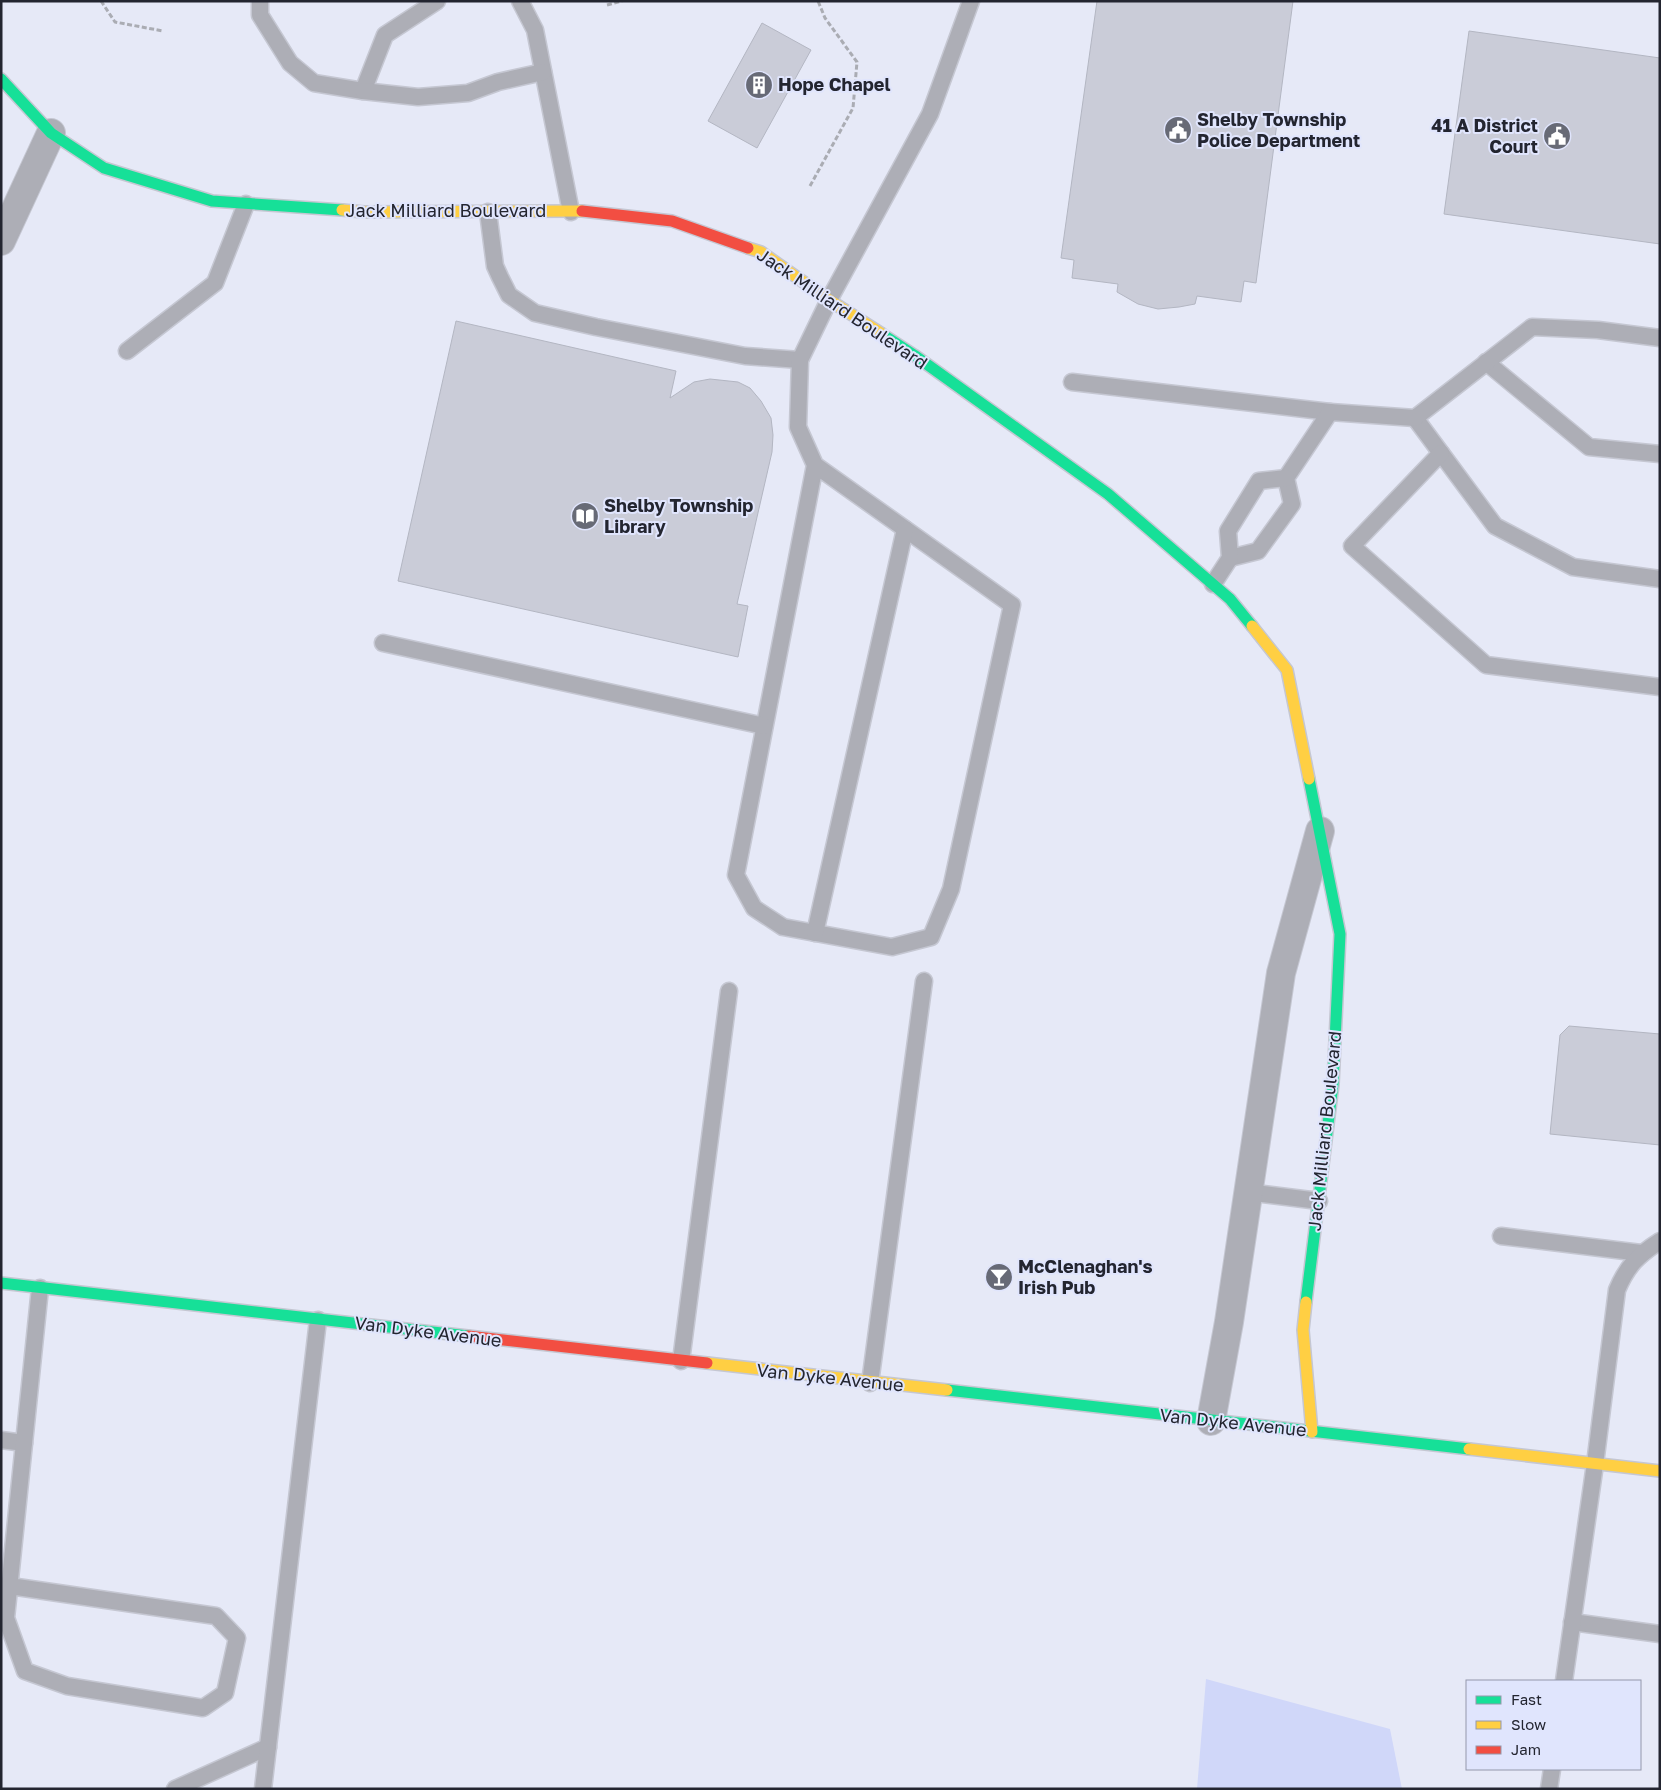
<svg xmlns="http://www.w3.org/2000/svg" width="1661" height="1790" viewBox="0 0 1661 1790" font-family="'Golos Text',sans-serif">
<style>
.green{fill:#d0d7f9}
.building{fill:#caccd8;stroke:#b3b6c2}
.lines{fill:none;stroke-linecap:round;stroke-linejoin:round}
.lane-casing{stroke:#c5c7d2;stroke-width:19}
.street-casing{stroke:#c5c7d2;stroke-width:30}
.fast-casing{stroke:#c5c7d2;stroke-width:14}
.slow-casing{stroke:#c5c7d2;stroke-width:14}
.jam-casing{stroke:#c5c7d2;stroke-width:14}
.path{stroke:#aaacb3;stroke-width:3;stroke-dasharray:5 2.5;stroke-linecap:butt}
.lane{stroke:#adaeb6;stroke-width:16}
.street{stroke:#adaeb6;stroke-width:28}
.fast{stroke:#16e098;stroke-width:11}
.slow{stroke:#ffcf43;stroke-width:11}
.jam{stroke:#f24e42;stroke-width:11}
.labels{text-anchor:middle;stroke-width:4;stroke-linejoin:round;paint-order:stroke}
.poi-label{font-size:18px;font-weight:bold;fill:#232530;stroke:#e0e5fd;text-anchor:start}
.street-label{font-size:18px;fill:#232530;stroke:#e0e5fd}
</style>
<rect width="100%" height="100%" fill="#e6e9f7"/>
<!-- green -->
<polygon class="green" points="1206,1679 1390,1729 1402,1789 1197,1789"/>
<!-- building -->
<g class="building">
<polygon points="1097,1 1293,1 1256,283 1244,281 1241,302 1197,296 1195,304 1179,307 1158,309 1138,304 1117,292 1118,284 1072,278 1074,260 1061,258"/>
<polygon points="762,23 811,50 757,148 708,121"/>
<polygon points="1469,31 1660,58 1660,244 1444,214"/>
<polygon points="456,321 676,371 670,398 694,382 710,379 738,382 750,388 761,401 771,418 773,435 772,452 737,604 748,606 738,657 398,581"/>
<polygon points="1569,1026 1660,1034 1660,1145 1550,1134 1560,1035"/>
</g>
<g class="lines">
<!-- lane casing -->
<g class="lane-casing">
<g id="lane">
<polyline points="260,1 260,15 290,63 314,83 363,91 385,35 437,1"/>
<polyline points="520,1 535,30 571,212"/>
<polyline points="363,91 418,97 468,93 498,82 543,72"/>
<polyline points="488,212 495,266 500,277 509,295 535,313 596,327 745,356 800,360"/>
<polyline points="127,351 215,283 246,204"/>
<polyline points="1486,362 1589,447 1660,454"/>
<polyline points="1072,382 1330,412"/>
<polyline points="1415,418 1495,526 1573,567 1660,579"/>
<polyline points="1441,453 1352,546 1486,665 1660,687"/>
<polyline points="815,465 1012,605 951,889 931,937 892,947 783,927 754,908 736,875 815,465 798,427 800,360 829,300 930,114 971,1"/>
<polyline points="1230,558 1258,551 1292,504 1286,478 1330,412 1415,418 1532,327 1598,330 1660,338"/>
<polyline points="1213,584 1230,558 1228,531 1259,481 1286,478"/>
<polyline points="383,643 764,726"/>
<polyline points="815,933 905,529"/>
<polyline points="1247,1192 1319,1201"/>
<polyline points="1501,1236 1641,1253"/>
<polyline points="681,1361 729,991"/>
<polyline points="870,1383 924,981"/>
<polyline points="1,1440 24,1443"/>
<polyline points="10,1586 216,1616 237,1638 225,1693 203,1708 67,1686 25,1671 6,1618 40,1288"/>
<polyline points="1572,1622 1660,1634"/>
<path d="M1564 1681 1595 1464 1617 1290C1627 1266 1638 1255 1660 1241"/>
<polyline points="175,1789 268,1747"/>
<polyline points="263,1789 318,1320"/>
<polyline points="1549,1789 1552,1769"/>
</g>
</g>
<!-- street casing -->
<g class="street-casing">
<g id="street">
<polyline points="1,241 51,133"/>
<polyline points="1211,1421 1229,1322 1281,973 1320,831"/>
</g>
</g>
<!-- fast casing -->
<g class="fast-casing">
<g id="fast">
<polyline points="1,79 51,133 104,168 212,201 342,210"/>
<polyline points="882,334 914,355 1108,494 1230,599 1252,626"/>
<polyline points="1,1283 468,1336"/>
<polyline points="1306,1302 1333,1084 1340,934 1309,779"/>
<polyline points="947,1390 1469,1449"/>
</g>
</g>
<!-- slow casing -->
<g class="slow-casing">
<g id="slow">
<polyline points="342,210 364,212 582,211"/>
<polyline points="748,248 761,252 829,300 882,334"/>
<polyline points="1252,626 1287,670 1309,779"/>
<polyline points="1306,1302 1303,1330 1312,1432"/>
<polyline points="707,1363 947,1390"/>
<polyline points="1469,1449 1660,1471"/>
</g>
</g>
<!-- jam casing -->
<g class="jam-casing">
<g id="jam">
<polyline points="582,211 672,221 748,248"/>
<polyline points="468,1336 707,1363"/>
</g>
</g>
<!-- path -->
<g class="path">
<polyline points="101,1 115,22 163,31"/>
<polyline points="607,5 622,1"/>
<polyline points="810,186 853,108 857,62 825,18 818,1"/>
</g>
<!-- lane -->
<use href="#lane" class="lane"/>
<!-- street -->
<use href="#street" class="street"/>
<!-- fast -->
<use href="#fast" class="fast"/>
<!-- slow -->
<use href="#slow" class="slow"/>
<!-- jam -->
<use href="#jam" class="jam"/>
</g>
<!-- icons -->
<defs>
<g id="building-disc" transform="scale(1.4375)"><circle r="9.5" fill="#676a76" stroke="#e0e5fd"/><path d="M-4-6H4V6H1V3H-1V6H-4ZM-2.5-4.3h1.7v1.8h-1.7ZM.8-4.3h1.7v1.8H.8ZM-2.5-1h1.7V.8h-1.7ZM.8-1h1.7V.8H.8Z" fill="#fff"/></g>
<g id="civic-disc" transform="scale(1.4375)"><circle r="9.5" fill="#676a76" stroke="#e0e5fd"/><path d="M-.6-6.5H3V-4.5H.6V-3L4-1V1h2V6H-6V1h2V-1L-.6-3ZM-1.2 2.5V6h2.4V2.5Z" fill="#fff"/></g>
<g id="library-disc" transform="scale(1.4375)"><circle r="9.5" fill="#676a76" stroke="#e0e5fd"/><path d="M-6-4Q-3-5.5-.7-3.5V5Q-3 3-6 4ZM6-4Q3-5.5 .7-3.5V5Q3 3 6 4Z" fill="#fff"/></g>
<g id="bar-disc" transform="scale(1.4375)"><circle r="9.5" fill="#676a76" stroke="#e0e5fd"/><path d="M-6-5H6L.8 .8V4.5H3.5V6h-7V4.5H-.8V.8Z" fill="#fff"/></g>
</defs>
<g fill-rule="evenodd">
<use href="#building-disc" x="759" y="85"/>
<use href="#civic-disc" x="1178" y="130"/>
<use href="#civic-disc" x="1557" y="136"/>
<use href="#library-disc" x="585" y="516"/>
<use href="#bar-disc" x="999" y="1277"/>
</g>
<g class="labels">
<!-- poi labels -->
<g class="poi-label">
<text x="778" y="91">Hope Chapel</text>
<text x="1197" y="126">Shelby Township<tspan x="1197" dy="21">Police Department</tspan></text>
<text x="1538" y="132" text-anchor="end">41 A District<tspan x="1538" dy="21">Court</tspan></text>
<text x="604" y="512">Shelby Township<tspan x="604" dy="21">Library</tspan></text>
<text x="1018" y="1273">McClenaghan's<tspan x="1018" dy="21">Irish Pub</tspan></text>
</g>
<!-- street labels -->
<g class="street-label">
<text x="446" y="217">Jack Milliard Boulevard</text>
<text transform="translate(842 309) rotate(34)" y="6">Jack Milliard Boulevard</text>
<text transform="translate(1325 1131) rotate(-84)" y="6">Jack Milliard Boulevard</text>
<text transform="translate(428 1332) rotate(7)" y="6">Van Dyke Avenue</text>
<text transform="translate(830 1378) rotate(6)" y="6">Van Dyke Avenue</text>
<text transform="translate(1233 1423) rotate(6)" y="6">Van Dyke Avenue</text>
</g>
</g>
<!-- border -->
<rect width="1661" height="1790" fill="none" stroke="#232530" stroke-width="5"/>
<!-- legend -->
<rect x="1466" y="1680" width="175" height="90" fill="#e0e5fd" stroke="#9498ab"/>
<rect x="1476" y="1696" width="25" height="8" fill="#16e098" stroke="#9498ab"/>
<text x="1511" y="1705" font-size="15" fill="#232530">Fast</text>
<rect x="1476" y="1721" width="25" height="8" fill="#ffcf43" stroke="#9498ab"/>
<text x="1511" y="1730" font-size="15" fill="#232530">Slow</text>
<rect x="1476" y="1746" width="25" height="8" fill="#f24e42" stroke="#9498ab"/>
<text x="1511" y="1755" font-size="15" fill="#232530">Jam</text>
</svg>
